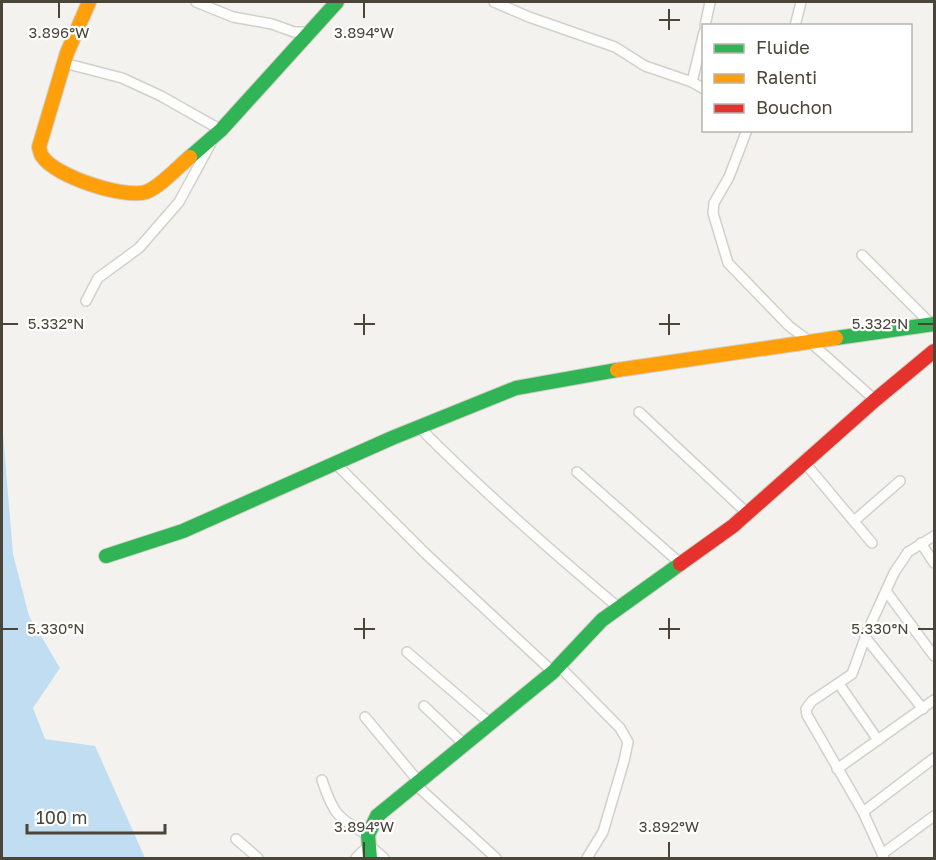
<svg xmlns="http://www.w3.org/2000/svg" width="936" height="860" viewBox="0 0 936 860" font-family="'Golos Text',sans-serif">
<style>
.water{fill:#c0ddf1}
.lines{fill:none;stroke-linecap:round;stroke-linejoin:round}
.street-casing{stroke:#d2d0cb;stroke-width:12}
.fast-casing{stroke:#d3cfc5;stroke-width:16}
.slow-casing{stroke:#d3cfc5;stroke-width:16}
.jam-casing{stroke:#d3cfc5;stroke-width:16}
.street{stroke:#fdfdfc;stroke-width:9}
.fast{stroke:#30b455;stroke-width:14}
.slow{stroke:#ff9f0a;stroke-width:14}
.jam{stroke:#e5322d;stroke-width:14}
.ticks{fill:none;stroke:#4b4439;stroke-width:2}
.ticks-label{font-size:15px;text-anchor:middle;fill:#4b4439;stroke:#fff;stroke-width:4.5;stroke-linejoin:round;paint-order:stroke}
</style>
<rect width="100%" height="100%" fill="#f4f2ee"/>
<!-- water -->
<polygon class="water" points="2,422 13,554 29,616 60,668 33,708 45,739 95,746 145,858 2,858"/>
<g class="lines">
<!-- street casing -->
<g class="street-casing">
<g id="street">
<polyline points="196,2 233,17 272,24 294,32 310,32"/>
<polyline points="494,2 529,17 615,47 645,66 692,82 704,89"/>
<polyline points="705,26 710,2"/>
<polyline points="795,26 801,2"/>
<polyline points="64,63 122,78 161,96 221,130"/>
<polyline points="692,82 704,32"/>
<polyline points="747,130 729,177 714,203 713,213 728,263 789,326 809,341 875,400"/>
<polyline points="862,255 931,324"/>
<polyline points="86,301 98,278 139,248 179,202 211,143"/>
<polyline points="639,412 747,513"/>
<path d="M419 427C482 491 550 550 619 608"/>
<polyline points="335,463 426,554 553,672"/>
<polyline points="805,463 872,543"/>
<polyline points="577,472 681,564"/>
<polyline points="854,521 900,481"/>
<polyline points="921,543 934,563"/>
<polyline points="886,591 934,656"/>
<polyline points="865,637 923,709"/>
<polyline points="407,652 491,724"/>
<polyline points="559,666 620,728 628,742 624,761 603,832 587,858"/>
<polyline points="839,684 878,740"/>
<polyline points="424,706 465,745"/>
<polyline points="365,717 419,782"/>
<polyline points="837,769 934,700"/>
<path d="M322 780C333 813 337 818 368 835"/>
<polyline points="416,785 496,858"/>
<polyline points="863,812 934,758"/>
<polyline points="236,839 258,858"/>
<polyline points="882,854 934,816"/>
<polyline points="356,858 369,845 384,858"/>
<polyline points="884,858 863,812 807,715 806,709 812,701 852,674 868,630 894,573 908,552 934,536"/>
</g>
</g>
<!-- fast casing -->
<g class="fast-casing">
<g id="fast">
<polyline points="190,157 221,130 337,2"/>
<polyline points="836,338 934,324"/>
<polyline points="106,556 183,531 392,438 516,388 617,370"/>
<polyline points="370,858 368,835 377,816 553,672 602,620 680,564"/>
</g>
</g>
<!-- slow casing -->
<g class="slow-casing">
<g id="slow">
<path d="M89 2 67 53 39 147C40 150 40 153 42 156 54 176 124 199 146 192 160 187 179 166 190 157"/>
<polyline points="617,370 836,338"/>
</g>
</g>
<!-- jam casing -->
<g class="jam-casing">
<polyline id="jam" points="680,564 733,526 875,400 934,351"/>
</g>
<!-- street -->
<use href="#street" class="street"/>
<!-- fast -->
<use href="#fast" class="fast"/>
<!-- slow -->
<use href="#slow" class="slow"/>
<!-- jam -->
<use href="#jam" class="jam"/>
</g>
<!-- ticks -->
<path class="ticks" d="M59 3V18M364 3V18M669 9V30M659 20H680M364 314V335M669 314V335M3 324H18M354 324H375M659 324H680M918 324H933M364 618V639M669 618V639M3 629H18M354 629H375M659 629H680M918 629H933M364 842V857M669 842V857"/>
<g class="ticks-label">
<text x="59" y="38">3.896°W</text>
<text x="364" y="38">3.894°W</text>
<text x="56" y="329">5.332°N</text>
<text x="880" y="329">5.332°N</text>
<text x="56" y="634">5.330°N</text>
<text x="880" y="634">5.330°N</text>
<text x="364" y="832">3.894°W</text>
<text x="669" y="832">3.892°W</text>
</g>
<!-- border -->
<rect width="936" height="860" fill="none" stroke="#4b4439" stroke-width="6"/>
<!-- legend -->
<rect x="702" y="24" width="210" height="108" fill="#ffffff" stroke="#b7b4b0" stroke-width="1.5"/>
<rect x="714" y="44" width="30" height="9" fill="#30b455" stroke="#b7b4b0" stroke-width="1.5"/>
<text x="756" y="54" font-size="18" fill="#4b4439">Fluide</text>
<rect x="714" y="74" width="30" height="9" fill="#ff9f0a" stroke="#b7b4b0" stroke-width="1.5"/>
<text x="756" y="84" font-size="18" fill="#4b4439">Ralenti</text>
<rect x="714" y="104" width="30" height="9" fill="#e5322d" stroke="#b7b4b0" stroke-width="1.5"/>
<text x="756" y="114" font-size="18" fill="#4b4439">Bouchon</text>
<!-- scale -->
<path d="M27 824v9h138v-9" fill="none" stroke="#4b4439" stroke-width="3"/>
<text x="36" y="824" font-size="18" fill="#4b4439" stroke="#ffffff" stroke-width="4.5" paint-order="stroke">100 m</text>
</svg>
